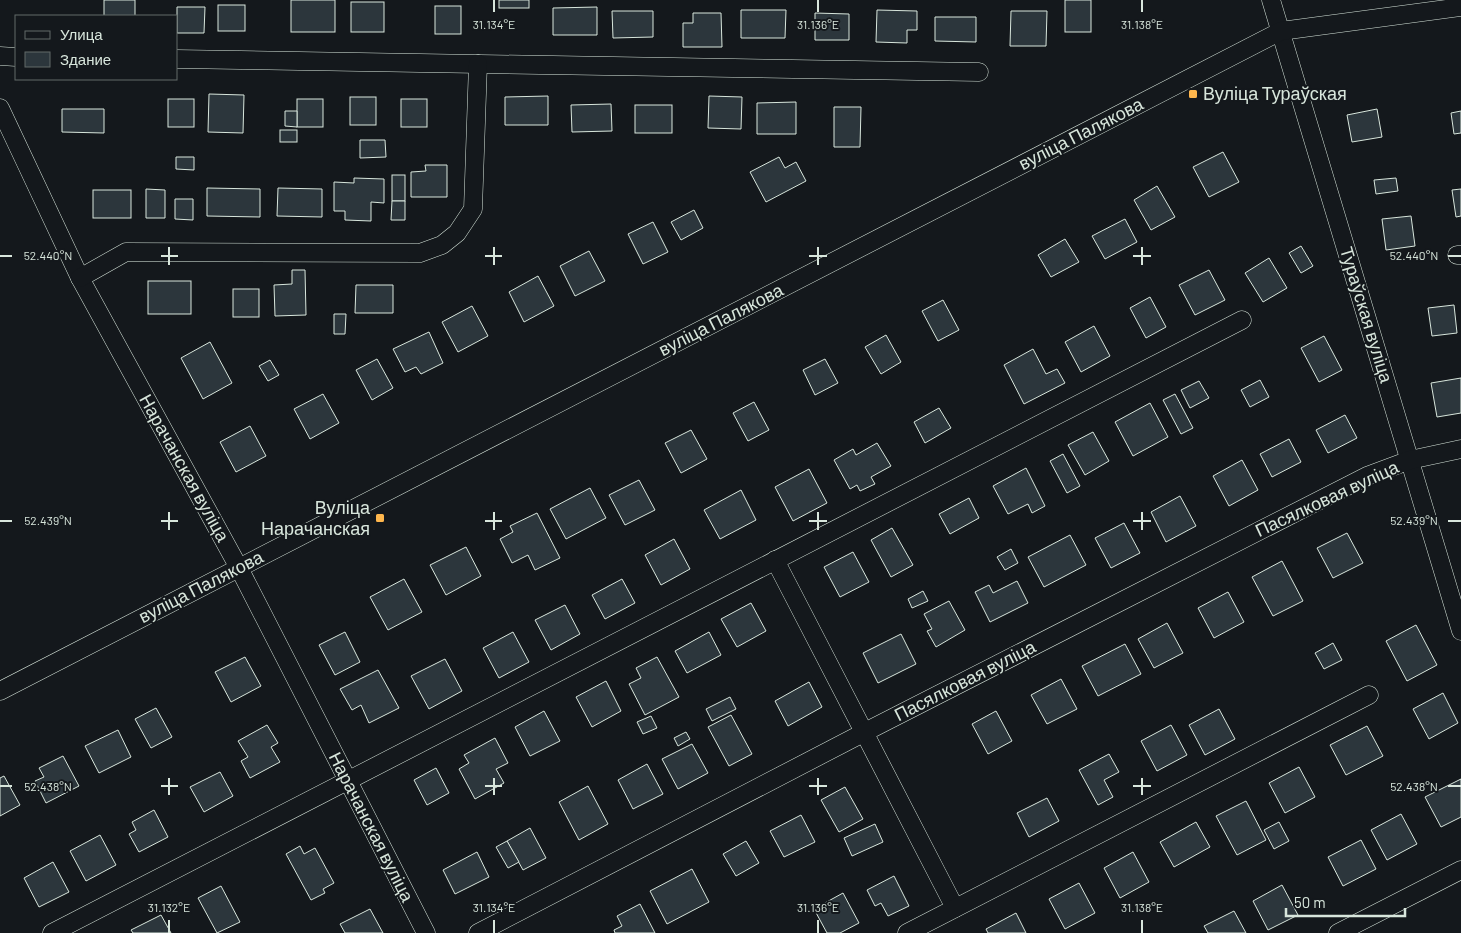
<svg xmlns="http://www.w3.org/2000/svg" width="1461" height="933" viewBox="0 0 1461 933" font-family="Barlow,sans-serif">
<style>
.building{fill:#2c363c;stroke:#d8e6dc}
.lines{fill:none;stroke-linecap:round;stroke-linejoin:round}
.minor-casing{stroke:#d8e6dc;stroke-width:19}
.minor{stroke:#14181c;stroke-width:18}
.ticks{fill:none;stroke:#d8e6dc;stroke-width:2}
.poi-dot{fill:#ffb74d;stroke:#14181c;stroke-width:2}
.labels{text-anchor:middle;stroke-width:4;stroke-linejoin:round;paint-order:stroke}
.poi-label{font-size:18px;fill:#d8e6dc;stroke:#14181c;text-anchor:start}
.street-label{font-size:18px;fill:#d8e6dc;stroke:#14181c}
.ticks-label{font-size:12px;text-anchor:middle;fill:#d8e6dc;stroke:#14181c;stroke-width:4;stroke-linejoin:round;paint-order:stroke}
</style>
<rect width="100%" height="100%" fill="#14181c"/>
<!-- building -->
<g class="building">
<rect x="104" y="0" width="31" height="16"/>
<rect x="291" y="0" width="44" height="32"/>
<rect x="499" y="0" width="30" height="8"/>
<rect x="1065" y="0" width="26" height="32"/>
<rect x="351" y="2" width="33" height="30"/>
<rect x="218" y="5" width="27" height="26"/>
<rect x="435" y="6" width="26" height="28"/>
<polygon points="177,7 205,7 204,33 177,33"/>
<polygon points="597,7 597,35 553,35 553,8"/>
<polygon points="741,10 786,10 785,38 741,38"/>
<polygon points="877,10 917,11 917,30 907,30 907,43 876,42"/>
<polygon points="612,11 653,11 653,37 613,38"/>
<polygon points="1011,11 1047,11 1046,46 1010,46"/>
<polygon points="693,13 721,13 722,47 683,47 683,23 693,23"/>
<polygon points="815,13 849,14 849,40 815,40"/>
<polygon points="935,17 976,17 976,42 935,41"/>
<polygon points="209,94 244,95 243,133 208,132"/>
<polygon points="548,96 548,125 505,125 505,97"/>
<polygon points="709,96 742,97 741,129 708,128"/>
<rect x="350" y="97" width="26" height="28"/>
<rect x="168" y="99" width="26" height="28"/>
<rect x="297" y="99" width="26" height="28"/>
<rect x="401" y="99" width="26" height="28"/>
<polygon points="796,102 796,134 757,134 757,103"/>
<polygon points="611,104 612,131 572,132 571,105"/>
<rect x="635" y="105" width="37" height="28"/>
<polygon points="834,107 861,107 860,147 834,147"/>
<polygon points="62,109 104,109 104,133 62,132"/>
<polygon points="1377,109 1382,137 1352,142 1347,115"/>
<polygon points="285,111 297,111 297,127 285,126"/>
<polygon points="1461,111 1461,133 1454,134 1451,113"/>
<rect x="280" y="130" width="17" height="12"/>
<polygon points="360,140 385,140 386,157 360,158"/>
<polygon points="1223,152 1239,182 1209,197 1193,167"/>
<polygon points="176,157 194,157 194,170 176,169"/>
<polygon points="779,157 785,168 796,162 806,181 766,202 750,172"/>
<polygon points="425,165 447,165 447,197 411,197 411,172 426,171"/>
<rect x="392" y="175" width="13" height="26"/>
<polygon points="354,178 384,179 384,203 371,202 371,221 345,220 345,211 334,211 334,182 354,183"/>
<polygon points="1396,178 1398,191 1376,194 1374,180"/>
<polygon points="1157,186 1175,217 1151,230 1134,200"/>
<polygon points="207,188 260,189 260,217 207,216"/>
<polygon points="278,188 322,189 322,217 277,216"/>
<polygon points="146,189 165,190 165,218 146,218"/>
<polygon points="1461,189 1461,216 1456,217 1452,190"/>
<rect x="93" y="190" width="38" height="28"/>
<polygon points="175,199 193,199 193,220 175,219"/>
<polygon points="392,201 405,201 405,220 391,220"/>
<polygon points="694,210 703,228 681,240 671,222"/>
<polygon points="1411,216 1415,246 1386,250 1382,219"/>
<polygon points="1125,219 1137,242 1105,259 1092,236"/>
<polygon points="653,222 668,252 643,264 628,234"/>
<polygon points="1065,239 1079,262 1051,277 1038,255"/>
<polygon points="1301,246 1313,266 1301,273 1289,253"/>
<polygon points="589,251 605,281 575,296 560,266"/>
<polygon points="1269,258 1287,288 1263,302 1245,273"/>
<polygon points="292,270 305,270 306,315 275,316 274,285 292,284"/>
<polygon points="1209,270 1225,300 1195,315 1179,285"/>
<polygon points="538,276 554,306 524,322 509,292"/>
<rect x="148" y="281" width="43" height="33"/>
<polygon points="356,285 393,285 393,313 355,313"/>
<rect x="233" y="289" width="26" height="28"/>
<polygon points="1150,297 1166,327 1146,338 1130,308"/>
<polygon points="943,300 959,330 938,341 922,311"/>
<polygon points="1454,305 1457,333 1432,336 1428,308"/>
<polygon points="472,306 488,336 458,352 442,322"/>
<polygon points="334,314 346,314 345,334 334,334"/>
<polygon points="1094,326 1110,356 1081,372 1065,342"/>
<polygon points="429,332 443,363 421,374 416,367 405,372 393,349"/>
<polygon points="886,335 901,362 881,374 865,347"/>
<polygon points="1324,336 1342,370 1319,382 1301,348"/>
<polygon points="210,342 232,383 203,399 181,358"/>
<polygon points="1033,349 1046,374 1057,369 1065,383 1024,404 1004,365"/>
<polygon points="377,359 393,388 372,400 356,370"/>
<polygon points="825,359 838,383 815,395 803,370"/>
<polygon points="270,360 279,375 268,381 259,366"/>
<polygon points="1461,378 1461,413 1437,417 1431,383"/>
<polygon points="1260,380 1269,397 1250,407 1241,390"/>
<polygon points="1199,381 1209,398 1190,408 1181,390"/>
<polygon points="323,394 339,423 310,439 294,409"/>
<polygon points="1175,394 1193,428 1181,434 1163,400"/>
<polygon points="754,402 769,430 748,441 733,413"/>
<polygon points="1150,403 1168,437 1133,456 1115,422"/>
<polygon points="939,408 951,428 925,443 914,422"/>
<polygon points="1345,415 1357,438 1328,453 1316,430"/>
<polygon points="250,426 266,456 236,472 220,442"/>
<polygon points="691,430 707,459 681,473 665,443"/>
<polygon points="1093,432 1109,461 1085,475 1068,445"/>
<polygon points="1289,439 1301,462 1272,477 1260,454"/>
<polygon points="877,443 891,466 871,477 875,484 860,491 857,485 850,489 834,460 853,449 856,455"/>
<polygon points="1063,454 1080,486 1067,493 1050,461"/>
<polygon points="1242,460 1258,490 1229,506 1213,476"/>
<polygon points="1026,468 1045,506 1032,513 1028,504 1008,514 993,486"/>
<polygon points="809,469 827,503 793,521 775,487"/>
<polygon points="639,480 655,510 625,525 609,495"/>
<polygon points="590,488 606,518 566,539 550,509"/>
<polygon points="741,490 756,520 720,539 704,510"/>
<polygon points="1180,496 1196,526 1166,542 1151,512"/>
<polygon points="969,498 979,518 950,534 939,514"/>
<polygon points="537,513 560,558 535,570 528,555 512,563 500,539 513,532 510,526"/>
<polygon points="1124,523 1140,553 1111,568 1095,538"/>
<polygon points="892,528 913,565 891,577 871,540"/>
<polygon points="1347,533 1363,563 1333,578 1317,548"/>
<polygon points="1070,535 1086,565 1044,587 1028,557"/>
<polygon points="674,539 690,569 661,585 645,555"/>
<polygon points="466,547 481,576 446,595 430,565"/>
<polygon points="1011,549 1018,563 1005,570 997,557"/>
<polygon points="853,552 869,582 840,597 824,567"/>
<polygon points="1282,561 1303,601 1273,616 1252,577"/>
<polygon points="404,579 422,612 388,630 370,597"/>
<polygon points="622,579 635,603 605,619 592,595"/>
<polygon points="1017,581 1028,603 990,622 975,592 989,585 993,593"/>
<polygon points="923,591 928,601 912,608 908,599"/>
<polygon points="1228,592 1244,622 1214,638 1198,608"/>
<polygon points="949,601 965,630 936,647 927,631 932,629 924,614"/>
<polygon points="751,603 766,631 737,647 721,619"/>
<polygon points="565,605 580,634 551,650 535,620"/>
<polygon points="1167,623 1183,653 1154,668 1138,639"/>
<polygon points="1416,625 1437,665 1407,681 1386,641"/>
<polygon points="345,632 360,662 335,675 319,645"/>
<polygon points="513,632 529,662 499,678 483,648"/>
<polygon points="709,632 721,655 687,673 675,651"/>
<polygon points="901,634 916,664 878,683 863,653"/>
<polygon points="1333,643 1342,660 1324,669 1315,653"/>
<polygon points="1125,644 1141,674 1098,696 1082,666"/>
<polygon points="245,657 261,686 231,702 215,672"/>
<polygon points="657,657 679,697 645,715 629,684 641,678 636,668"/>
<polygon points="445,659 462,691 429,709 411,676"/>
<polygon points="378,670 399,708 369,723 361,705 352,710 340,689"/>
<polygon points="1061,679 1077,709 1047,724 1031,695"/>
<polygon points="606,681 621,711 592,727 576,697"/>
<polygon points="809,682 822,707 788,726 775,701"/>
<polygon points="1443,693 1458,723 1429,739 1413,709"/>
<polygon points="730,697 736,709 712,721 706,709"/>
<polygon points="156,708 172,737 151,748 135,719"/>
<polygon points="1219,709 1235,739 1205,755 1189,725"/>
<polygon points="544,711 560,741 530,756 515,727"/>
<polygon points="996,711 1012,741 988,754 972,724"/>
<polygon points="731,715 752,754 729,766 708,727"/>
<polygon points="651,716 657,728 643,734 637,722"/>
<polygon points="267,725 278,743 271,747 280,762 250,778 241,761 248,757 238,741"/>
<polygon points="1171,725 1187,755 1157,771 1141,741"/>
<polygon points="1367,726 1383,756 1346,775 1330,745"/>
<polygon points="118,730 131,757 99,773 85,746"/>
<polygon points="686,732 690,739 678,746 674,738"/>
<polygon points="495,738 508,763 496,769 504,783 475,799 459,769 469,763 464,755"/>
<polygon points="692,744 708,773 678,789 662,759"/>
<polygon points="1109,754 1119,772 1104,780 1113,797 1098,805 1079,770"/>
<polygon points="63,756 79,786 46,803 35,781 44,777 39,768"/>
<polygon points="647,764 663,794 633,809 618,780"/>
<polygon points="1299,767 1315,797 1285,813 1269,783"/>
<polygon points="436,768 449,793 427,805 414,780"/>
<polygon points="220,772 233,796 204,812 190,787"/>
<polygon points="4,776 20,805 0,816 0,778"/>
<polygon points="1461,779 1461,817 1441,827 1425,797"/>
<polygon points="588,786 608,824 579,840 559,802"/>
<polygon points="845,787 863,819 839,832 821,800"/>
<polygon points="1047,798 1059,821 1029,837 1017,813"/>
<polygon points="1246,801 1266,840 1237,855 1216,816"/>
<polygon points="154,810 168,837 139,852 129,834 136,830 132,822"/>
<polygon points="1401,814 1417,844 1387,860 1371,830"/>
<polygon points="801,815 815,842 784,857 770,831"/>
<polygon points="1196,822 1210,847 1174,867 1160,842"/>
<polygon points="1279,822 1289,841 1274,849 1264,830"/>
<polygon points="875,824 883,842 852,856 844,838"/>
<polygon points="530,828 546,858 523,870 507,841"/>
<polygon points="100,835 116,865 86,881 70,851"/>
<polygon points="1361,840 1376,869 1343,886 1328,857"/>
<polygon points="507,841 519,862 508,868 496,847"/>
<polygon points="746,841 759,863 736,876 723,854"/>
<polygon points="300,846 304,854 315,848 334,883 323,889 325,893 311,900 286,854"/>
<polygon points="477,852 489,877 455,894 443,870"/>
<polygon points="1133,852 1149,882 1120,898 1104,868"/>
<polygon points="53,862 69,892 39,907 24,878"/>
<polygon points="692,869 709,902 667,924 650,891"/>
<polygon points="894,876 909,906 888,916 881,903 875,906 867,890"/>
<polygon points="1079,883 1095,913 1065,929 1049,899"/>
<polygon points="1282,885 1298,915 1268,930 1253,901"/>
<polygon points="221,886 240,922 217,933 198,898"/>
<polygon points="843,893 859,923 840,933 827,933 814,909"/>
<polygon points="640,904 655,933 615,933 614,930 622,926 617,916"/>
<polygon points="370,909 383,933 345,933 340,924"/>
<polygon points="1234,911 1246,933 1208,933 1204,926"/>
<polygon points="1016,913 1026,933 988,933 986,929"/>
<polygon points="161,915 171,933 133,933 131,930"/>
</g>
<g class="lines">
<!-- minor casing -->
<g class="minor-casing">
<g id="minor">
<polyline points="1271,0 1461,631"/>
<polyline points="0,56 16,57"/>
<polyline points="176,59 979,72"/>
<polyline points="0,108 80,278 239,568 426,933"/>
<polyline points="1457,255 1461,255"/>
<polyline points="80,278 126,252 420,253 442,245 457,233 473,209 478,64"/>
<polyline points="775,560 955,908"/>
<polyline points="0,691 1281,31 1461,7"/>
<polyline points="52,933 1242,320"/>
<polyline points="478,933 865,732 1367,476 1410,460 1461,449"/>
<polyline points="907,933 1369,695"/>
<polyline points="1338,933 1461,870"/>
</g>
</g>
<!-- minor -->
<use href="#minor" class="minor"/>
</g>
<!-- ticks -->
<path class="ticks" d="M494 0V12M818 0V12M1142 0V12M169 247V265M494 247V265M818 247V265M1142 247V265M0 256H12M161 256H178M485 256H502M809 256H827M1133 256H1151M1448 256H1461M169 512V530M494 512V530M818 512V530M1142 512V530M0 521H12M161 521H178M485 521H502M809 521H827M1133 521H1151M1448 521H1461M169 778V795M494 778V795M818 778V795M1142 778V795M0 786H12M161 786H178M485 786H502M809 786H827M1133 786H1151M1448 786H1461M169 920V933M494 920V933M818 920V933M1142 920V933"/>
<!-- markers -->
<g class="poi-dot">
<rect x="1188" y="89" width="10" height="10" rx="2.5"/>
<rect x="375" y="513" width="10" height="10" rx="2.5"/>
</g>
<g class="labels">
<!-- poi labels -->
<g class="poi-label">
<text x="1203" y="100">Вуліца Тураўская</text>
<text x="370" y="514" text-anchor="end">Вуліца<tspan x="370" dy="21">Нарачанская</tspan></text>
</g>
<!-- street labels -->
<g class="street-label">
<text transform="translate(1081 134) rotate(-27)" y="6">вуліца Палякова</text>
<text transform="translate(1366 315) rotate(73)" y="6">Тураўская вуліца</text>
<text transform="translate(721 320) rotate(-27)" y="6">вуліца Палякова</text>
<text transform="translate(184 468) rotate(61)" y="6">Нарачанская вуліца</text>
<text transform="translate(1327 499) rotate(-25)" y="6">Пасялковая вуліца</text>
<text transform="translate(201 587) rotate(-27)" y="6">вуліца Палякова</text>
<text transform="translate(965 681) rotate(-27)" y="6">Пасялковая вуліца</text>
<text transform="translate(371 827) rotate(63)" y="6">Нарачанская вуліца</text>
</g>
</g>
<g class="ticks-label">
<text x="494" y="29">31.134°E</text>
<text x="818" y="29">31.136°E</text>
<text x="1142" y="29">31.138°E</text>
<text x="48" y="260">52.440°N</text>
<text x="1414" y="260">52.440°N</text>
<text x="48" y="525">52.439°N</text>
<text x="1414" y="525">52.439°N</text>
<text x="48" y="791">52.438°N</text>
<text x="1414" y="791">52.438°N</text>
<text x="169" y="912">31.132°E</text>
<text x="494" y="912">31.134°E</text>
<text x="818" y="912">31.136°E</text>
<text x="1142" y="912">31.138°E</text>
</g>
<!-- legend -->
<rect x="15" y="15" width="162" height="65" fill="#14181c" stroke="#626a69"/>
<rect x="25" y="31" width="25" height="8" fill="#14181c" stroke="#626a69"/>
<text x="60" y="40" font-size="15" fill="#d8e6dc">Улица</text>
<rect x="25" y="52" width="25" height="15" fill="#2c363c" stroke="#626a69"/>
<text x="60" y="65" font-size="15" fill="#d8e6dc">Здание</text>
<!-- scale -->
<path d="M1286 908v8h119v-8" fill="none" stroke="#d8e6dc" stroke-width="2.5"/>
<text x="1294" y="908" font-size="15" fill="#d8e6dc" stroke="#14181c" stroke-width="4" paint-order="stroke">50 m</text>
</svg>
